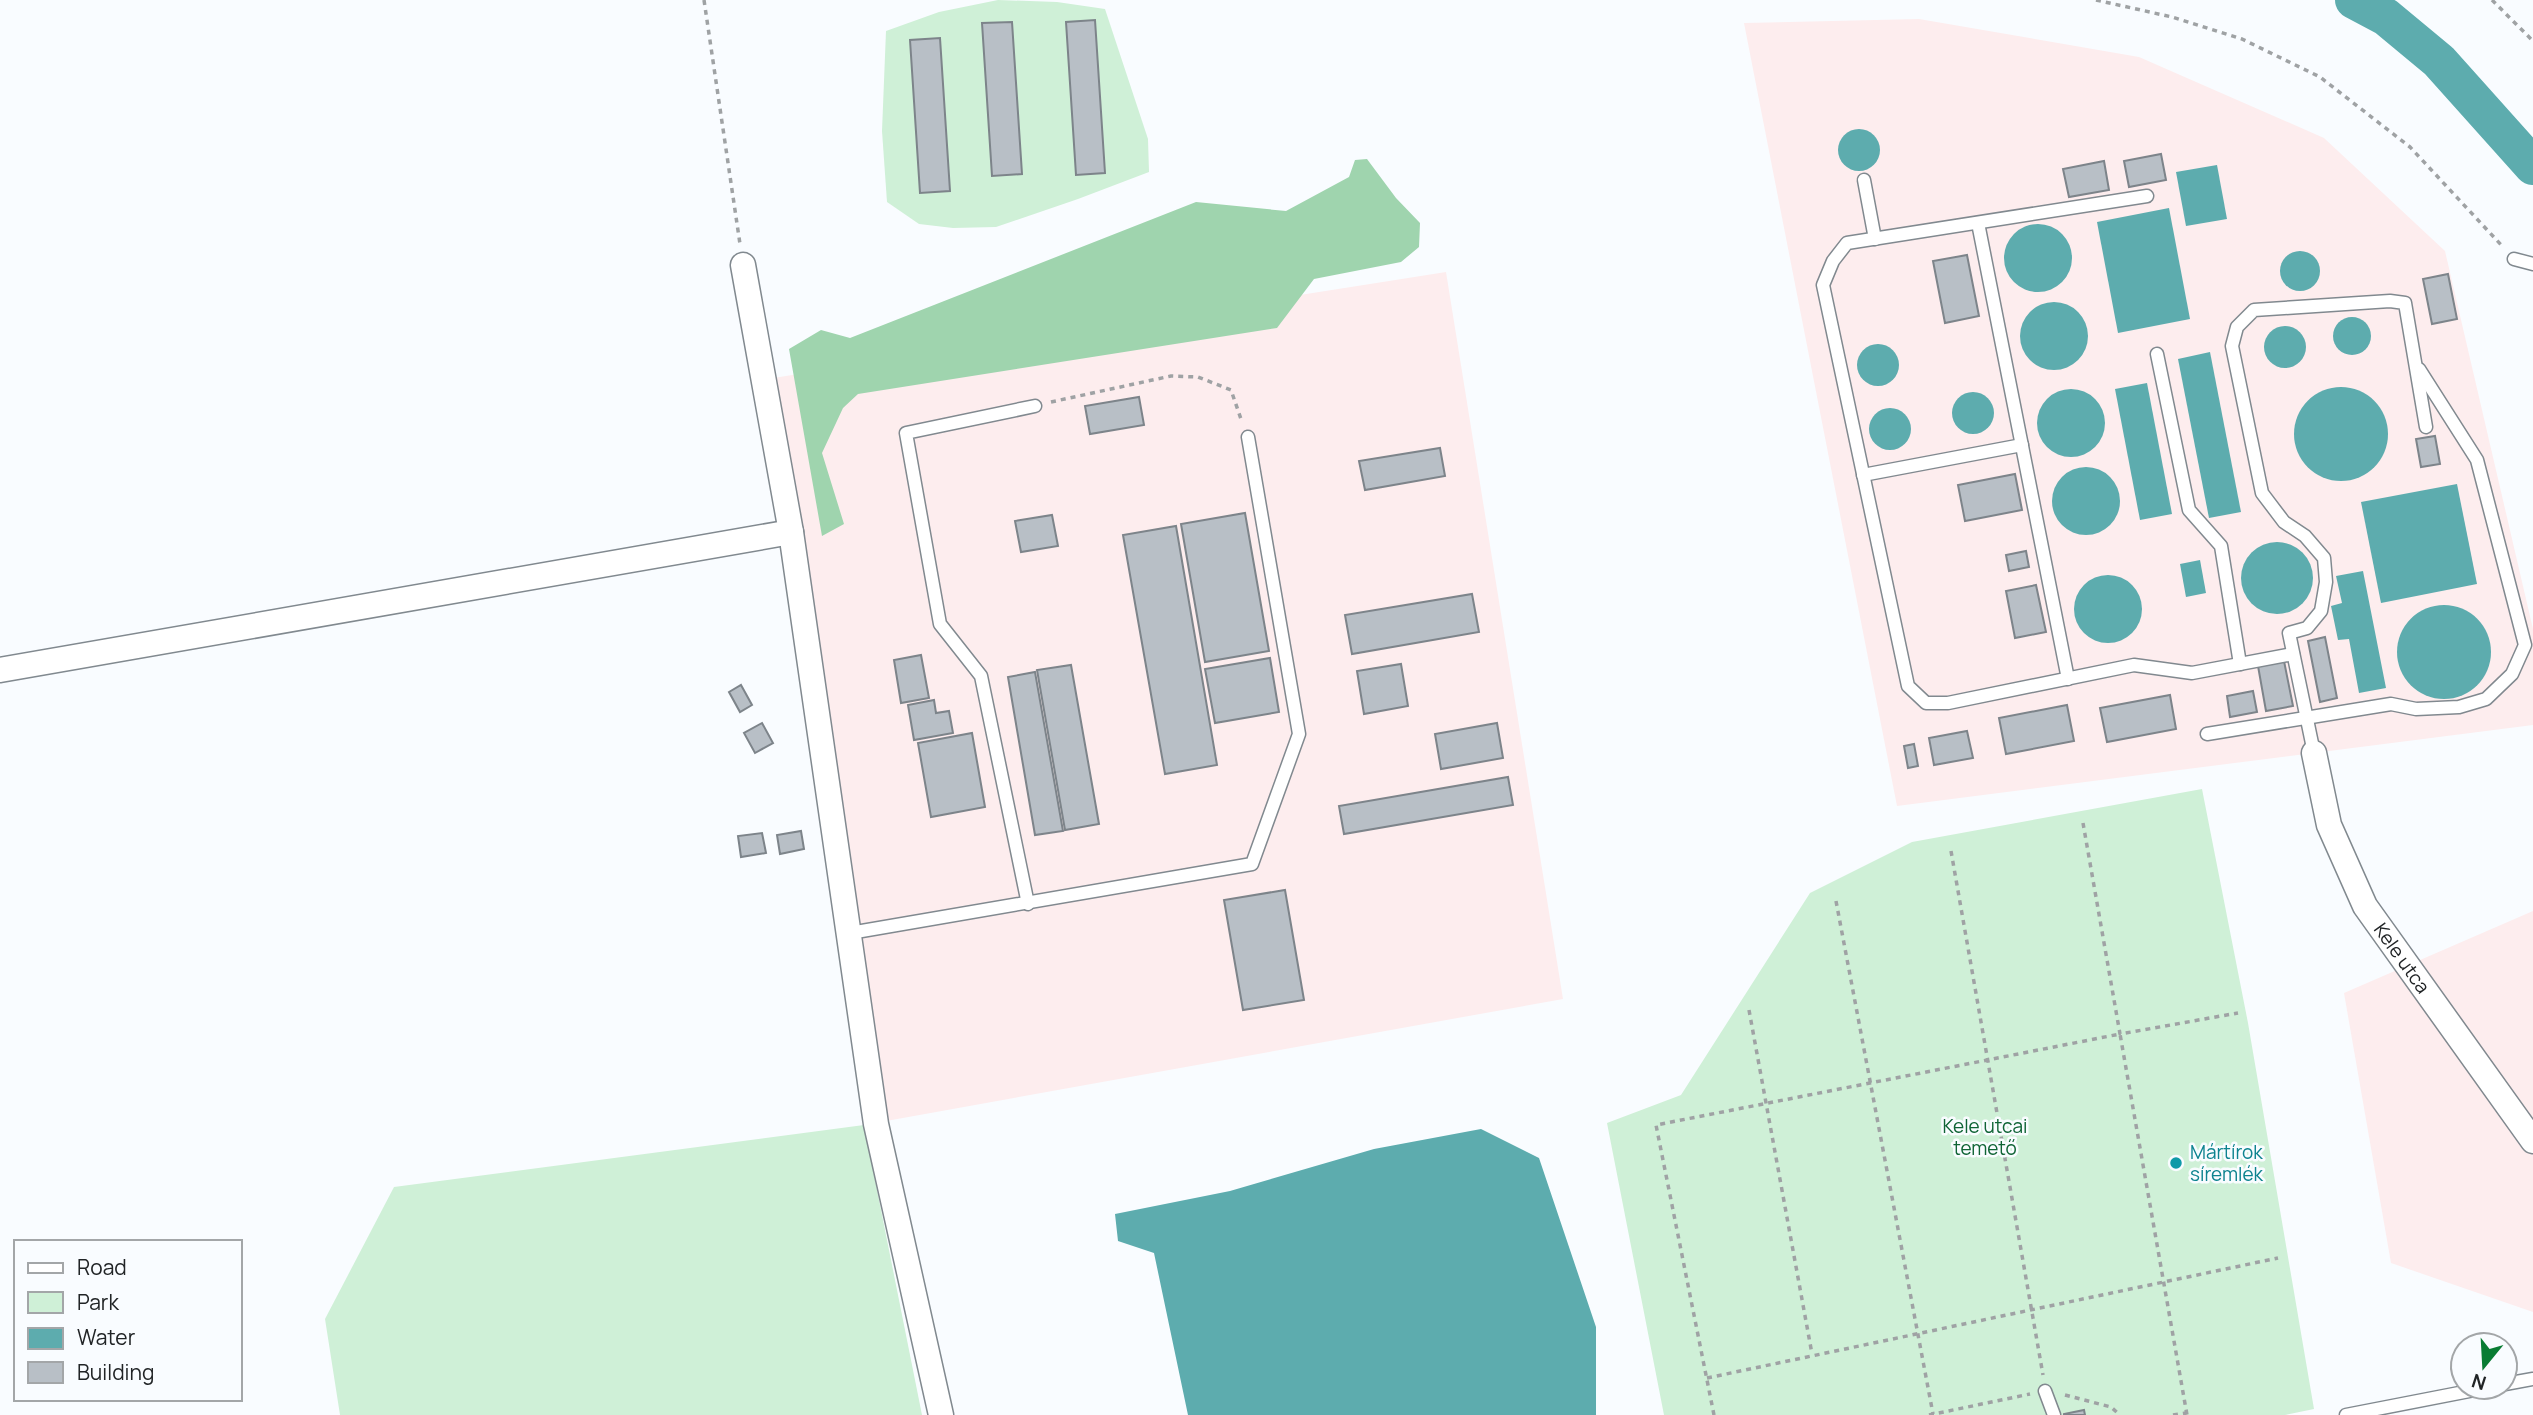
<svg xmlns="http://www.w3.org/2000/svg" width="2533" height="1415" viewBox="0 0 2533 1415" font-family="Manrope,sans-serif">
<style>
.industrial{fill:#fdedee}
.green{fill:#cff0d7}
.forest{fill:#9fd4ae}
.water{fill:#5dacae}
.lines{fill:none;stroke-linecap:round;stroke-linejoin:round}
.stream{stroke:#5dacae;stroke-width:6}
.river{stroke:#5dacae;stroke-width:38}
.building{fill:#b8bfc6;stroke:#7d848a;stroke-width:2}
.service-casing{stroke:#81898f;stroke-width:15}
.minor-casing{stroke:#81898f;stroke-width:27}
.path{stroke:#9fa2a4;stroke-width:3.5;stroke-dasharray:5 5;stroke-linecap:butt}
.service{stroke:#fff;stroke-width:12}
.minor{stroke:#fff;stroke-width:24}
.culture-dot{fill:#0f9aa8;stroke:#f9fcff;stroke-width:2.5}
.labels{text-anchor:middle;stroke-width:5;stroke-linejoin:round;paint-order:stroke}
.street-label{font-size:19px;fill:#212426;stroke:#f9fcff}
.park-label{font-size:19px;fill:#0f6435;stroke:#f9fcff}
.culture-label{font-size:19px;fill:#0d838f;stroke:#f9fcff;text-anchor:start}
</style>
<rect width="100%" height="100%" fill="#f9fcff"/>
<!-- industrial -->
<g class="industrial">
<polygon points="1919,19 2139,57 2324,138 2445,251 2533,629 2533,725 1897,806 1744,23"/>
<polygon points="1446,272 1563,999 864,1125 760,380"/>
<polygon points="2533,911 2533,1312 2391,1263 2344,993"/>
</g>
<!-- green -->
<g class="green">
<polygon points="998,0 1057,2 1105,9 1148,139 1149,172 1078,199 996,227 953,228 919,224 887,202 882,131 886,31 939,12"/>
<polygon points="2202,789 2248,1023 2314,1409 2285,1415 1664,1415 1607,1123 1681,1095 1810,893 1912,842"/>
<polygon points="864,1125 922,1415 340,1415 325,1319 394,1187"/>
</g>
<!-- forest -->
<polygon class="forest" points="1367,159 1396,198 1420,223 1419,247 1401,262 1314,279 1277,328 858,394 843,408 822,453 844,524 822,536 789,349 821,330 850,338 1196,202 1286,211 1349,177 1355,160"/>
<!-- water -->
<g class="water">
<circle cx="1859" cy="150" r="21"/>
<polygon points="2217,165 2227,219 2186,226 2176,172"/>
<polygon points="2169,208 2190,319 2118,333 2097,222"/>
<circle cx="2038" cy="258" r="34"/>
<circle cx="2300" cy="271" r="20"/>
<circle cx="2054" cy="336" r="34"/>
<circle cx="2352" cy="336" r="19"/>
<circle cx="2285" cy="347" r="21"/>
<circle cx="1878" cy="365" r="21"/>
<polygon points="2210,352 2241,512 2209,518 2178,359"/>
<polygon points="2147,383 2172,514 2140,520 2115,389"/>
<circle cx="2341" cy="434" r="47"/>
<circle cx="2071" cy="423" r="34"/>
<circle cx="1973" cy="413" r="21"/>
<circle cx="1890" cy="429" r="21"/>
<circle cx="2086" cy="501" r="34"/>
<polygon points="2457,484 2477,584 2381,603 2361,502"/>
<circle cx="2277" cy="578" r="36"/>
<polygon points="2200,560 2206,593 2186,597 2180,564"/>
<polygon points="2363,571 2386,688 2359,693 2349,639 2338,640 2331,606 2342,603 2336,576"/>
<circle cx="2108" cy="609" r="34"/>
<circle cx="2444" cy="652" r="47"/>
<polygon points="1481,1129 1539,1158 1596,1327 1596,1415 1188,1415 1154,1253 1118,1241 1115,1214 1230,1191 1374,1149"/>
</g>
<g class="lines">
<!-- stream -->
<polyline class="stream" points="2529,161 2533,158"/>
<!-- river -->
<polyline class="river" points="2354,0 2386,17 2439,61 2533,166"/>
</g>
<!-- building -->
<g class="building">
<polygon points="1095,20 1105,173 1076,175 1066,22"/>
<polygon points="1012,22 1022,174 992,176 982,23"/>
<polygon points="940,38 950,191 920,193 910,40"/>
<polygon points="2161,154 2166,180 2129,187 2124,161"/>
<polygon points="2104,161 2109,190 2069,197 2063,169"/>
<polygon points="1967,255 1979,316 1945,323 1933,261"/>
<polygon points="2448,274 2457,319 2432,324 2423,279"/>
<polygon points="1139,397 1144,425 1090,434 1085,406"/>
<polygon points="2435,436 2440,464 2421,467 2416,439"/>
<polygon points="1440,448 1445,476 1365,490 1359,461"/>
<polygon points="2015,474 2022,510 1965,521 1958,485"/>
<polygon points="1245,513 1269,651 1205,662 1181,524"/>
<polygon points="1052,515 1058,546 1021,552 1015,521"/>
<polygon points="1176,526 1217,765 1165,774 1123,535"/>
<polygon points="2026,551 2029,567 2009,571 2006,555"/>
<polygon points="2036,585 2046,632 2015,638 2006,591"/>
<polygon points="1472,594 1479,632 1352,654 1345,615"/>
<polygon points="2325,637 2337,698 2320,702 2308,641"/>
<polygon points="921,655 929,698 901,703 894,660"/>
<polygon points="1270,658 1279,712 1215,723 1205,669"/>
<polygon points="2284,661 2293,706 2266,711 2258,666"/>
<polygon points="1401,664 1408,706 1364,714 1357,671"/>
<polygon points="1071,665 1099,824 1065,830 1037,670"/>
<polygon points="1035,672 1063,831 1035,835 1008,677"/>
<polygon points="741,685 752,705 740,712 729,692"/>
<polygon points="2253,691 2257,712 2230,717 2227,696"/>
<polygon points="2170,695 2176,729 2107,742 2100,708"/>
<polygon points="934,700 936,713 949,711 953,733 914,740 908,705"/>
<polygon points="2067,705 2074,741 2006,754 1999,718"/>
<polygon points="762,723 773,743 755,753 744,733"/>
<polygon points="1497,723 1503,758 1441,769 1435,734"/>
<polygon points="1967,731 1973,758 1934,765 1929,738"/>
<polygon points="972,733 985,807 931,817 918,743"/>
<polygon points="1914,744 1918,766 1908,768 1904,746"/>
<polygon points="1508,777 1513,805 1344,834 1339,806"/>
<polygon points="801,831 804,849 780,854 777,835"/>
<polygon points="762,833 766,853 741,857 738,836"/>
<polygon points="1285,890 1304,1000 1243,1010 1224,900"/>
<polygon points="2084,1410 2085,1415 2064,1415 2064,1414"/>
</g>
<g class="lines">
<!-- service casing -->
<g class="service-casing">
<g id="service">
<polyline points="1864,180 1875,239"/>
<polyline points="2147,196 1847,243 1833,261 1823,285 1908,686 1926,703 1948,703 2134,665 2192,673 2293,654"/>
<polyline points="1978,223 2068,679"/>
<polyline points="2514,259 2533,264"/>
<polyline points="2157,354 2189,510 2221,546 2240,664"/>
<polyline points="1863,475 2022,445"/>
<polyline points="2207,734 2391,704 2416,709 2459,707 2486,699 2512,674 2525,645 2477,460 2419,369"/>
<polyline points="2314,753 2289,633 2307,628 2321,611 2326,582 2324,558 2305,536 2284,522 2262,493 2232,346 2237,327 2254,310 2390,301 2405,303 2426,427"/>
<polyline points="1028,904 981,676 940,624 906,433 1035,406"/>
<polyline points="850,933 1252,864 1299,734 1248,437"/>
<polyline points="2505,1384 2533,1379"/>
<polyline points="2045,1391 2054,1415"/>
<polyline points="2346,1415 2490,1387"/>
</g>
</g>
<!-- minor casing -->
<g class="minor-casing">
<g id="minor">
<polyline points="743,265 791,532 876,1124 941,1415"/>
<polyline points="0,670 791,532"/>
<path id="s1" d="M2314 753 2329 825 2365 906 2533 1141"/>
</g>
</g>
<!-- path -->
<g class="path">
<polyline points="704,0 740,244"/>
<polyline points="2096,0 2172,17 2242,39 2320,77 2410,147 2504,248"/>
<polyline points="2492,0 2533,41"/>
<polyline points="1051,402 1171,376 1198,377 1231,390 1242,422"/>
<polyline points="2083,823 2120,1034 2238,1013"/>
<polyline points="1951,851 2043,1375"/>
<polyline points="1836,901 1933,1414"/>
<polyline points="1749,1010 1812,1354"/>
<polyline points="1707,1378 2278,1258"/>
<polyline points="2065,1395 2111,1407 2120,1415"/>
<polyline points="1714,1415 1656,1125 2120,1034 2187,1415"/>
<polyline points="1929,1415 2030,1394"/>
<polyline points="2173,1415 2186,1413"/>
</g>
<!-- service -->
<use href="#service" class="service"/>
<!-- minor -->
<use href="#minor" class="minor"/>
</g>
<!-- markers -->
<circle class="culture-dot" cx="2176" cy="1163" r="7"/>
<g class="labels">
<!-- street labels -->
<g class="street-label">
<text dy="7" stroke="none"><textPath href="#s1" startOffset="226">Kele utca</textPath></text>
</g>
<!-- park labels -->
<g class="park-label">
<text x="1985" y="1133">Kele utcai<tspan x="1985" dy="22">temető</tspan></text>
</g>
<!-- culture labels -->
<g class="culture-label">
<text x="2190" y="1159">Mártírok<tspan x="2190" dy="22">síremlék</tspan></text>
</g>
</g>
<!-- legend -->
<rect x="14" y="1240" width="228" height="161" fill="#f9fcff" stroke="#a3a6a8" stroke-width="2"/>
<rect x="28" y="1263" width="35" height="10" fill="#ffffff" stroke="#a3a6a8" stroke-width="2"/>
<text x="77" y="1275" font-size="21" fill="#212426">Road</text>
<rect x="28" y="1292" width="35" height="21" fill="#cff0d7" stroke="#a3a6a8" stroke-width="2"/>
<text x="77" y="1310" font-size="21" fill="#212426">Park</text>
<rect x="28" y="1328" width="35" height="21" fill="#5dacae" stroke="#a3a6a8" stroke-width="2"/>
<text x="77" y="1345" font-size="21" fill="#212426">Water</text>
<rect x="28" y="1362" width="35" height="21" fill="#b8bfc6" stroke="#a3a6a8" stroke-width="2"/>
<text x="77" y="1380" font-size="21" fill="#212426">Building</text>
<!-- north arrow -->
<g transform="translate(2484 1366) rotate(198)"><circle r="33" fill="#f9fcff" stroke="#a3a6a8" stroke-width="2"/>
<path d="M0-5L12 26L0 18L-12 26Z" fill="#097c33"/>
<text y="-10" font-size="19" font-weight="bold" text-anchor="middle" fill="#212426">N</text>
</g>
</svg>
